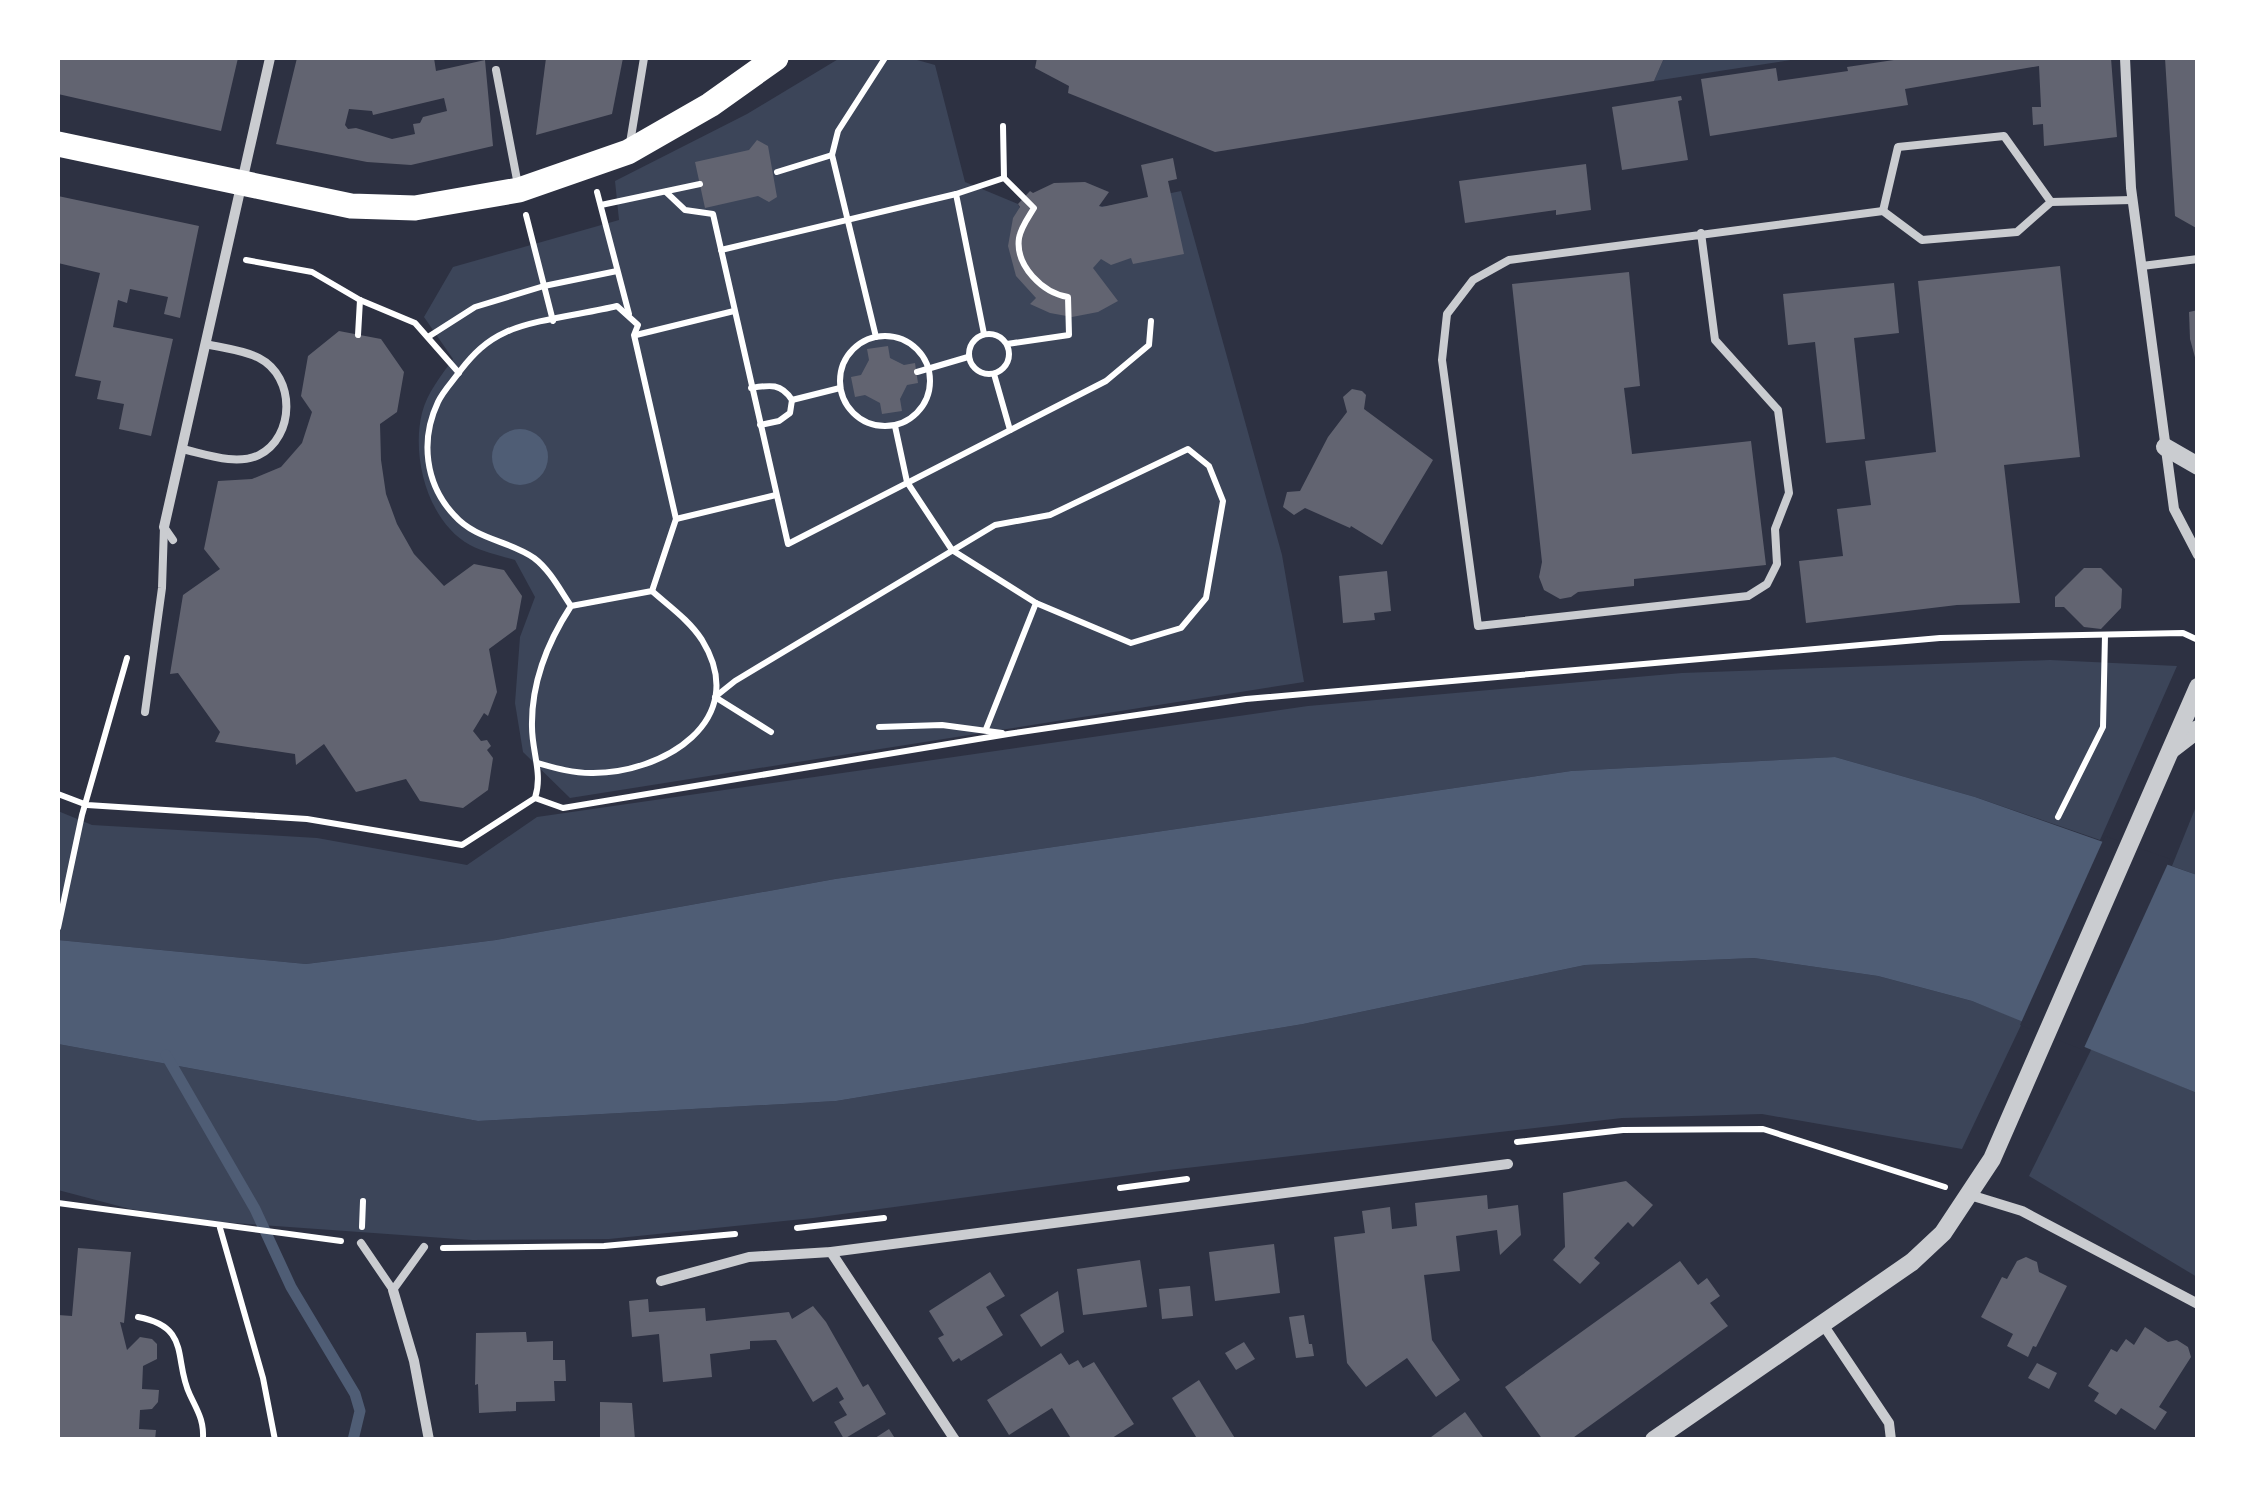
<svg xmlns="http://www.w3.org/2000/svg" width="2255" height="1497" viewBox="0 0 2255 1497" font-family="Jost,sans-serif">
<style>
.green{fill:#3c4559}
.water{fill:#4f5d75}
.pier{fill:#2d3142}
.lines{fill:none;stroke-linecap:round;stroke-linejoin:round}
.stream{stroke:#4f5d75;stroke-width:11}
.building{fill:#626471;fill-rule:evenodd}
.path{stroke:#fff;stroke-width:6}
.service{stroke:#caccd0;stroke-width:8}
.minor{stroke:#caccd0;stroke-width:10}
.tertiary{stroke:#caccd0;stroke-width:18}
.primary{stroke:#fff;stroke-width:25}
</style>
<rect width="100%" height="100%" fill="#2d3142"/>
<!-- green -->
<g class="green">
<path d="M840 58H910L935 65 965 182 1018 204 1021 211 1108 206 1181 191 1282 555 1304 682 570 798 523 752 515 703 520 637 535 597 515 560C501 556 483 552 470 545 428 522 411 457 422 413 427 393 441 376 453 359L424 317 453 267 619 220 615 181 747 114Z"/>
<polygon points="1664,58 1804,58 1654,81"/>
<polygon points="2050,660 2177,666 2100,840 1975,797 1835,757 1571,771 835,879 496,940 306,964 58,940 58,811 92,825 317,838 467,865 537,817 1308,706 1682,673"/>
<polygon points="2197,804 2197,875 2172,866"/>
<polygon points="1754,958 1878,976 1972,1001 2023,1021 1962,1149 1762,1114 1622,1118 1160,1171 813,1218 609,1239 472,1240 220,1222 130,1209 58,1190 58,1044 478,1121 836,1101 1303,1024 1585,965"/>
<polygon points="2092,1048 2197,1093 2197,1277 2029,1176"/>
</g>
<!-- water -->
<g class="water">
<circle cx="520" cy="457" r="28"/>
<polygon points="1835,757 1975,797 2197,875 2197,1093 1972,1001 1878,976 1754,958 1585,965 1303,1024 836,1101 478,1121 58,1044 58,940 306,964 496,940 835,879 1571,771"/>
</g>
<!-- pier -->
<polygon class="pier" points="2105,836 2170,859 2083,1050 2020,1025"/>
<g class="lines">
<!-- stream -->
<polyline class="stream" points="166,1055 255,1209 291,1287 355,1394 360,1411 353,1440"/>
</g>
<!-- building -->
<g class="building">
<polygon points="58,58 238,58 221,131 58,94"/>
<path d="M297 58H434L436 71 485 60 493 146 411 165 367 162 276 144ZM444 98 447 111 423 117 420 123 413 124 415 134 392 139 356 128 348 129 345 125 349 109 372 111 373 115Z"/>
<polygon points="546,58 623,58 612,114 536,135"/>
<polygon points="1037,58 1664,58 1654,81 1215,152 1068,93 1069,86 1035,68"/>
<polygon points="1907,58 2111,58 2117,137 2044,146 2043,124 2033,125 2032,107 2041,107 2039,66 1905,89 1908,105 1710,136 1701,79 1776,68 1778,81 1848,71 1847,67"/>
<polygon points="2165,58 2198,58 2198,229 2175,216"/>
<polygon points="1681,96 1682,100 1678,101 1688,160 1622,170 1612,107"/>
<polygon points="757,140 768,146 777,197 769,202 758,196 705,208 695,162 749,150"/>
<polygon points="1173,158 1177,179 1168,181 1184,254 1133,264 1131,258 1111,265 1101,259 1093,268 1118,301 1098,312 1072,317 1050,313 1030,304 1036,298 1016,276 1008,246 1013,218 1020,207 1018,204 1030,191 1033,193 1054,183 1085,182 1109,192 1099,206 1102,207 1148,197 1141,165"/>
<polygon points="1586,164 1591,210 1556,215 1556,210 1465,223 1459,181"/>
<polygon points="58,196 199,226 180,318 164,314 168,297 130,289 127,303 118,300 113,327 173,339 151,436 119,429 124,404 97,399 101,381 75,376 100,273 58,263"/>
<polygon points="2060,266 2080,457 2004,465 2020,603 1957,605 1806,623 1799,561 1843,556 1837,509 1871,505 1865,461 1936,452 1918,281"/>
<polygon points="1629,272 1640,386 1624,388 1632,454 1751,441 1766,565 1634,579 1634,586 1578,592 1571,597 1560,599 1544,590 1539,577 1542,562 1512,284"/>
<polygon points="1894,283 1899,333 1854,338 1865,439 1826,443 1815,342 1788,345 1783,294"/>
<polygon points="2198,310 2198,360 2196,361 2190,339 2189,312"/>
<polygon points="339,331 381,339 404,372 397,412 380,424 381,460 386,494 397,524 414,554 444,586 474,564 504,570 522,596 516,629 489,649 497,692 488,716 484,713 473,731 481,741 487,740 491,746 487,750 493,758 488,790 463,808 420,801 406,779 356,792 324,744 296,765 295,754 215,742 220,732 178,673 170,674 183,595 220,569 204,549 218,481 252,479 281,467 302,443 312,412 301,396 308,356"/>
<polygon points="888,346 890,358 904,365 915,363 918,383 907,385 900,399 902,411 882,414 880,403 865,395 855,397 851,377 861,375 869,360 867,349"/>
<polygon points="1352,389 1362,391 1366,395 1364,409 1433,460 1382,545 1351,526 1350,528 1305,508 1294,515 1283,507 1287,492 1300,491 1328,437 1347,412 1343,397"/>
<polygon points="2084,568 2101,568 2122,589 2121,608 2101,629 2084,627 2064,607 2055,607 2055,597"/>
<polygon points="1387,571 1391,611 1374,613 1375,620 1343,623 1339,576"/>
<polygon points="1626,1181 1653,1205 1633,1227 1628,1222 1594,1258 1600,1263 1580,1284 1553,1260 1565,1247 1563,1193"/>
<polygon points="1487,1195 1488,1209 1518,1205 1521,1235 1500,1255 1497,1230 1456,1236 1460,1271 1424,1275 1432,1340 1460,1380 1436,1397 1407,1358 1366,1387 1347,1363 1334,1237 1365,1233 1362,1211 1390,1207 1392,1229 1417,1226 1415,1203"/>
<polygon points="1274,1244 1280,1293 1215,1301 1209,1252"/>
<polygon points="78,1248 131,1252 124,1323 120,1322 127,1350 140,1337 152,1339 157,1344 157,1359 143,1366 142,1389 159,1390 158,1402 152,1409 140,1410 139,1429 156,1430 155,1440 58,1440 58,1315 72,1316"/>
<polygon points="2026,1257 2037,1262 2039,1272 2067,1286 2036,1347 2033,1346 2028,1357 2007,1346 2013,1334 1981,1317 2002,1277 2007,1279 2017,1261"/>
<polygon points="1140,1260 1147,1307 1083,1315 1077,1269"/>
<polygon points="1680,1261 1698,1285 1707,1278 1720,1296 1710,1303 1728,1326 1570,1440 1543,1440 1505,1387"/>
<polygon points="990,1272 1005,1296 986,1307 1003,1335 961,1361 959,1358 953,1362 938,1338 944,1335 929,1311"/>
<polygon points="1190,1286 1193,1316 1162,1319 1159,1289"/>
<polygon points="1058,1291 1064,1332 1041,1347 1020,1315"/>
<polygon points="648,1299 649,1312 705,1308 706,1321 789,1312 792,1319 813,1306 826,1322 863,1387 868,1384 886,1414 844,1439 834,1422 847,1415 839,1402 844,1399 837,1387 813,1402 776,1340 750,1341 750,1349 710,1354 712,1377 663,1382 659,1334 632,1337 629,1301"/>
<polygon points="1304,1315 1309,1344 1312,1344 1314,1356 1296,1358 1289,1317"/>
<polygon points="2145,1327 2168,1342 2177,1340 2188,1347 2191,1357 2159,1407 2167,1412 2155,1430 2121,1408 2116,1415 2094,1401 2099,1393 2088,1386 2111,1349 2117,1352 2126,1339 2134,1345"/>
<polygon points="526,1332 527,1342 553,1341 553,1360 565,1360 566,1381 554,1381 555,1401 516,1402 516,1411 479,1413 478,1384 475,1385 476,1333"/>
<polygon points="1244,1342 1255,1359 1236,1370 1225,1353"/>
<polygon points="1061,1353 1069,1365 1078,1360 1083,1368 1094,1362 1134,1424 1109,1440 1072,1440 1052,1408 1009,1435 987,1400"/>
<polygon points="2037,1363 2057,1373 2049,1389 2028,1378"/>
<polygon points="1199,1380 1236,1440 1198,1440 1172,1398"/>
<polygon points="600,1402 632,1403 635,1440 600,1440"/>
<polygon points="1465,1412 1485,1440 1427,1440"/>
<polygon points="889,1429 896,1440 872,1440"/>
</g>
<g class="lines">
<!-- path -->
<g class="path">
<polyline points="1003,126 1004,178"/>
<polyline points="777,172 832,155"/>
<polyline points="597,192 629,314"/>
<polyline points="666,192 685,210 713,214 788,544 1106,381 1149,345 1151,321"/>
<polyline points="956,194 984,334"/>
<polyline points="601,205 700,184"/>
<polyline points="526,215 553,321"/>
<path d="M721 250 956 194 1004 178 1034 208C1028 218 1021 227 1019 238 1015 266 1043 293 1068 297L1069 335 1007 344"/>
<polyline points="246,260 312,272 360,300 415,323 459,373"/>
<circle cx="989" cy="354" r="20"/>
<polyline points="358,335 360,300"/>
<polyline points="636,335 734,311"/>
<circle cx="885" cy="381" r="45"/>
<polyline points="428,337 475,307 544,286 617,271"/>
<polyline points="876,337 832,155 838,131 885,58"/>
<polyline points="917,372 968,357"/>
<polyline points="994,374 1010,430"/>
<path d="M751 388C770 385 781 383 792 400L790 413 779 421 760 425"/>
<polyline points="792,400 840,388"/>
<polyline points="895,426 907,482 952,550 1036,603 986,729"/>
<polyline points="676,519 776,495"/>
<polyline points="879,727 942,725 1002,733"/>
<polyline points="771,732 715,697 735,681 995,525 1050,515 1188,449 1209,466 1223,501 1206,598 1181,628 1131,643 1036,603"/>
<path d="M537 763C555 768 572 773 591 773 662 774 752 721 702 640 689 620 670 607 652 591"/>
<path d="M58 794 87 805 307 819 462 845 535 798C543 774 532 752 532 727 531 682 547 643 571 606L652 591 676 519 634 335 638 325 617 306C585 314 535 319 506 332 486 341 473 354 460 371 453 381 443 391 438 402 420 440 425 484 454 515 476 540 508 540 534 558 550 570 560 590 571 606"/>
<polyline points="535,798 563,808 1008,734 1246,699 1940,638 2183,633 2198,640"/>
<polyline points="2058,817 2103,727 2105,635"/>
<polyline points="58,928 82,815 127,658"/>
<polyline points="1517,1142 1623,1130 1763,1129 1945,1187"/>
<polyline points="1120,1188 1187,1179"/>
<polyline points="58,1203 341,1241"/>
<polyline points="362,1227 363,1201"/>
<polyline points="220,1228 263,1378 275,1440"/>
<polyline points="797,1228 884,1218"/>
<polyline points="443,1248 604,1246 735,1234"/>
<path d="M138 1317C192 1327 173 1360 190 1395 198 1412 204 1420 203 1440"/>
</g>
<!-- service -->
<g class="service">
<polyline points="496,70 518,185"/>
<polyline points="630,143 644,58"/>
<polyline points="1883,211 1898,147 2004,136 2051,202"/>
<polyline points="1701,233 1715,340 1778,410 1789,493 1775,529 1777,564 1767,584 1748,596 1478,626 1442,360 1447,314 1473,280 1509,260 1883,211 1922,240 2017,232 2051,202 2132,200"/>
<polyline points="2142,266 2198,259"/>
<path d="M182 449C205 454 236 466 259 455 295 437 296 377 259 358 244 350 222 348 206 344"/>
<polyline points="164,527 173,540"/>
<polyline points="145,712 162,588 164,527"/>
<polyline points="361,1243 393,1290 424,1247"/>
</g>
<!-- minor -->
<g class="minor">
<polyline points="2125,58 2131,188 2174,509 2198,555"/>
<polyline points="164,527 270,58"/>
<polyline points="1970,1195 2022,1211 2198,1304"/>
<polyline points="831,1252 955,1440"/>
<polyline points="661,1281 749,1257 831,1252 1508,1164"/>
<polyline points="393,1290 414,1361 429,1440"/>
<polyline points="1822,1323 1889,1423 1891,1440"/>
</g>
<!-- tertiary -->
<g class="tertiary">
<polyline points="2165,447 2198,466"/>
<polyline points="2172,749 2198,729"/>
<polyline points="1654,1440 1912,1262 1943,1233 1992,1159 2198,687"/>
</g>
<!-- primary -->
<polyline class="primary" points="58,144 351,206 415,208 519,190 628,152 710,105 776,58"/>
</g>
<!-- border -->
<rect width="2255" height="1497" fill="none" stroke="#ffffff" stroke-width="120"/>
</svg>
